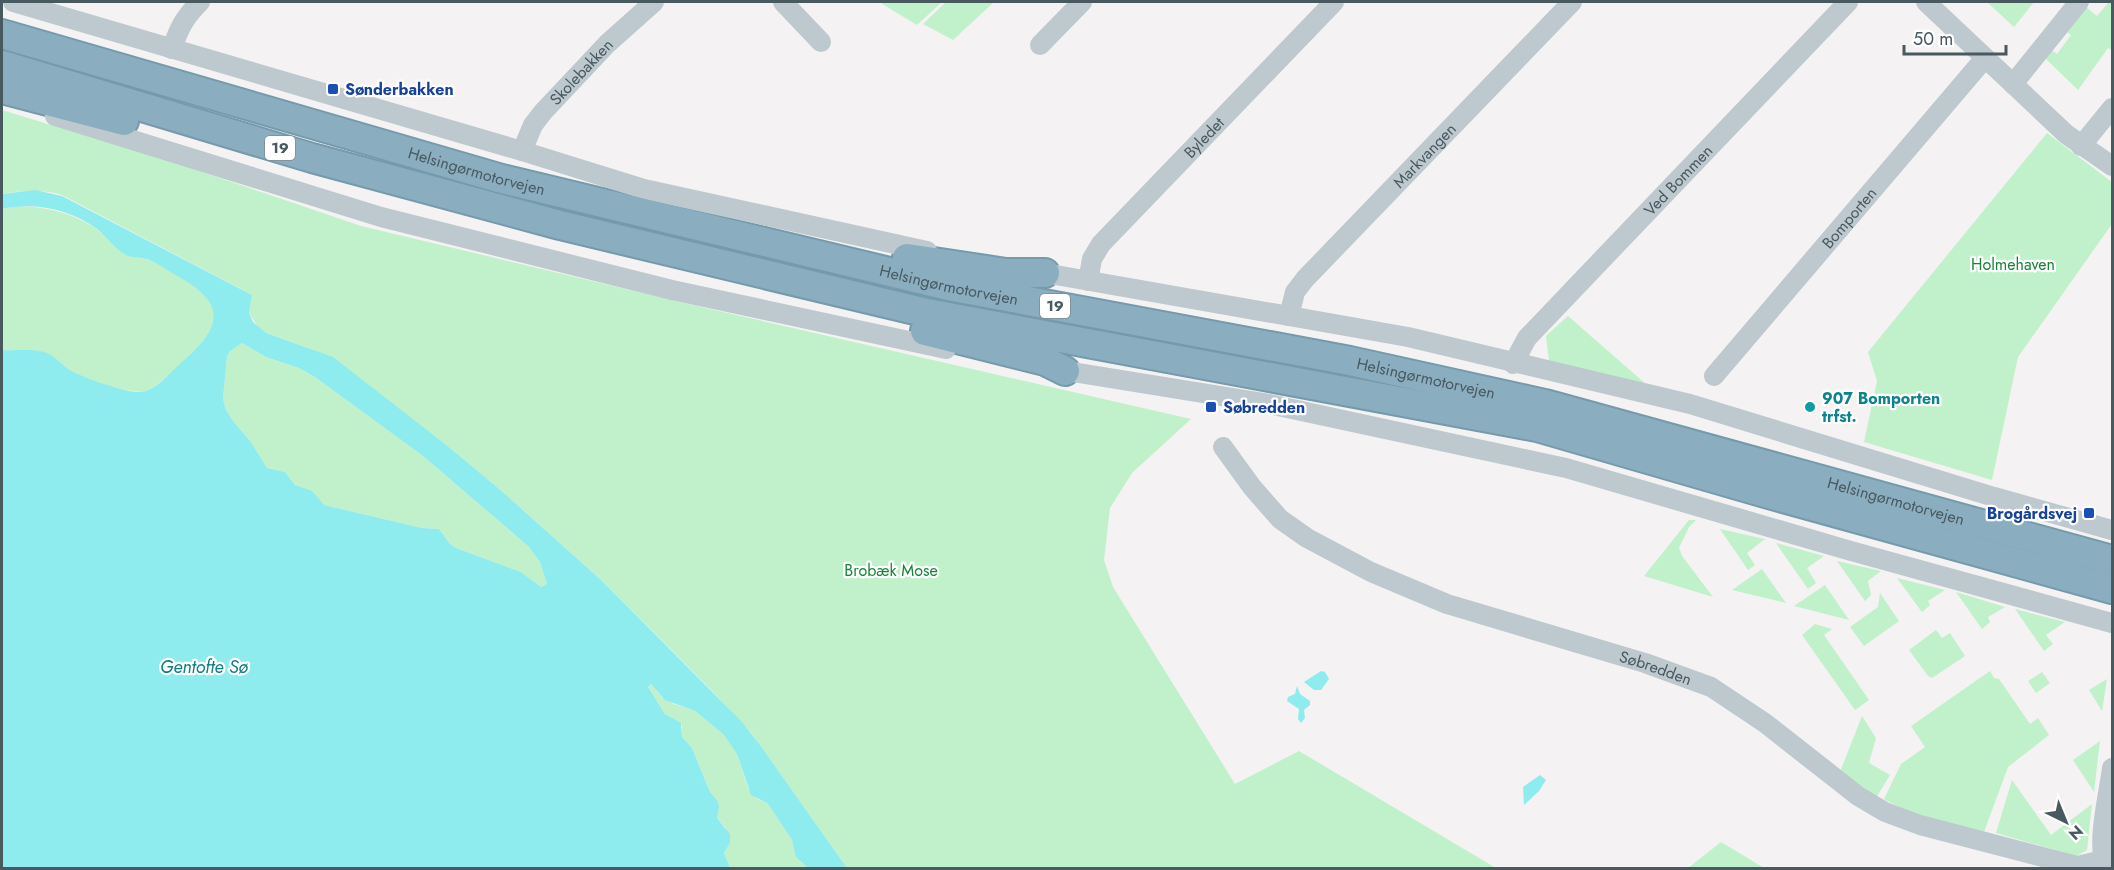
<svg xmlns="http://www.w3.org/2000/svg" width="2114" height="870" viewBox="0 0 2114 870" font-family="Jost,sans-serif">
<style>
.green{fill:#c1f1cb}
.water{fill:#8eebee;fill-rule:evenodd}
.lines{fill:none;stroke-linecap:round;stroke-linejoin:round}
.highway-casing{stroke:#759aac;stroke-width:32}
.minor{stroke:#bdc9ce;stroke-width:20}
.highway{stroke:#8aaec0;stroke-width:28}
.transit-dot{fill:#1a4fb4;stroke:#fff;stroke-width:2}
.culture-dot{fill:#0f9aa8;stroke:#fff;stroke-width:2}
.labels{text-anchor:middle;stroke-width:4.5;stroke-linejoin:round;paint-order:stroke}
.shield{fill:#fff;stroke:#808b90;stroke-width:1.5}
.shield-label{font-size:15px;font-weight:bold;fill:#495960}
.street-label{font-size:16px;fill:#495960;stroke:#fff}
.transit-label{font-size:16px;font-weight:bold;fill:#164399;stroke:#fff;text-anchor:start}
.park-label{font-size:16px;fill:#178439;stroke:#fff}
.culture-label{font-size:16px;font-weight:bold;fill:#0d838f;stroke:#fff;text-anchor:start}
.water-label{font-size:18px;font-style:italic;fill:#0d7e81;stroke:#fff}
</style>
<rect width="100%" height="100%" fill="#f4f2f2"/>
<!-- green -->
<g class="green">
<polygon points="879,2 942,2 917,25"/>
<polygon points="946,2 994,2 953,40 923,24"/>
<polygon points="1987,2 2034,2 2014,27"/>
<polygon points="2109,2 2112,2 2112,50 2108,48 2078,90 2043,56 2049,48 2057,54 2071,35 2063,29 2080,8 2087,8 2097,16"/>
<path d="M2 110 188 167 361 226 710 309 1191 419 1132 473 1110 508 1104 560 1113 587 1235 784 1299 751 1496 868H847L752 734 713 692 600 579 497 487 450 448 311 349 266 333 258 327 249 313 252 295 243 290 62 195C43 189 21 191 2 194Z"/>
<polygon points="2047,133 2112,182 2112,224 2018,357 1992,480 1864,442 1877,381 1868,352"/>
<path d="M18 206C46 207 71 212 95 228 106 236 114 248 126 255 133 258 141 257 148 260 168 268 220 294 214 320 212 334 200 344 191 354 184 361 155 389 146 391 131 395 87 379 72 372 64 368 59 359 51 356 35 349 18 351 2 350V209Z"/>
<polygon points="1568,316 1647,385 1549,361 1546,336"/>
<polygon points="242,343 266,357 299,368 315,377 423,456 528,546 540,562 547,584 541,587 521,572 456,548 450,544 439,529 422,528 324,505 295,485 285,472 267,468 251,442 233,421 226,410 223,399 227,356 229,351"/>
<polygon points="1689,520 1696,520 1689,527 1679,548 1682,556 1713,597 1644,576"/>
<polygon points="1720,529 1765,539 1747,553 1755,565 1748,570"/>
<polygon points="1776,543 1824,556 1807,568 1816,583 1808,589"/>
<polygon points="1837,561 1881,571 1868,581 1871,595 1865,601"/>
<polygon points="1762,569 1786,603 1732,590"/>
<polygon points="1897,578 1945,590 1928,601 1930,605 1922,612"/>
<polygon points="1825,585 1849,620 1794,606"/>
<polygon points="1956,592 2005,607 1988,617 1990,622 1982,629"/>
<polygon points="1880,593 1899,621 1864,646 1850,627 1878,607"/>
<polygon points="2015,609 2065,622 2046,635 2053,644 2044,651"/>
<polygon points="1815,624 1832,629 1824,635 1869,700 1855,710 1802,635"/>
<polygon points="1936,630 1942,638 1950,633 1965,656 1932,678 1928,676 1909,650"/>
<path d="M1990 671 1994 678 1999 679 2030 724 2038 718 2049 735 2008 767 1984 832C1951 823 1914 817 1884 799L1901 764 1925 747 1911 726Z"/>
<polygon points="2042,672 2050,683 2036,693 2028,681"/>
<polygon points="2107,679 2102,711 2089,690"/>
<polygon points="651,684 662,697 674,704 695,711 723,734 737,754 748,788 756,798 767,803 770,807 792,840 800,861 808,868 730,868 724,853 730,843 726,828 717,818 717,800 710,792 692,748 682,737 682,725 665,714 648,687"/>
<polygon points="1862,716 1876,738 1869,763 1890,775 1876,798 1840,772"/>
<polygon points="2100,741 2094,792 2073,760"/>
<polygon points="2012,780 2051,835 2092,804 2087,850 2076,856 1996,833"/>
<polygon points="1721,842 1764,868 1688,868"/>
</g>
<!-- water -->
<g class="water">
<path d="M35 190 62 196 252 295 249 313 253 322 266 333 333 357 450 448 497 487 600 579 742 722 760 745 847 868H808L796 857 792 840 770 807 767 803 751 795 737 754 723 734 695 711 665 700 651 684 648 687 665 714 681 723 682 737 692 748 710 792 717 800 719 806 717 818 730 834V843L724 853 730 868H2V350C16 351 33 348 47 353 57 357 63 367 73 372 85 378 125 392 138 392 155 393 170 372 182 362 226 324 225 302 174 274 165 269 156 262 146 259 140 257 134 258 128 256 116 251 107 237 97 229 70 209 34 202 2 209V194ZM242 343 266 357 299 368 315 377 423 456 528 546 540 562 547 584 541 587 521 572 456 548 450 544 439 529 422 528 324 505 312 491 295 485 285 472 267 468 251 442 233 421 226 410 223 399 227 356 230 351Z"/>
<polygon points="1321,671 1325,672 1329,679 1321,690 1314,690 1304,682"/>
<polygon points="1297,686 1300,694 1310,701 1310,705 1304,710 1305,718 1301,723 1298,719 1299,709 1287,701 1288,697 1295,694"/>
<polygon points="1540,775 1546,780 1539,791 1524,805 1523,787"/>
</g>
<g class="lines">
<!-- highway casing -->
<g class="highway-casing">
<g id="highway">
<path id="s7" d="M2 34 502 179 948 286 1350 361 1545 404 2112 560"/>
<polyline points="2,65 312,158 560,225 927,313 1537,427 1765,493 2112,589"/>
<polyline points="2,89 124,121"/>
<polyline points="907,258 1006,273 1045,273"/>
<polyline points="925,331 1045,361 1065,371"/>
</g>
</g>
<!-- minor -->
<g class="minor">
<polyline points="13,2 522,151 644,189 927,251"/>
<polyline points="783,2 821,42"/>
<polyline points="1926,2 2066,134 2112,166"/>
<polyline points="1040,45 1082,2"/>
<path d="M172 49C179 28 184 18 200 2"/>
<polyline points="2013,84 2079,2"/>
<polyline points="55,116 381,217 672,290 946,349"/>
<polyline points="2081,146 2112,108"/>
<path id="s1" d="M522 151 533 125 543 112 607 44 654 2"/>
<polyline points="1033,271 1408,337 1690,404 1994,497 2112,530"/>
<path id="s2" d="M1088 281 1092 259 1101 244 1334 2"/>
<path id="s3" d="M1289 316 1295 292 1305 279 1572 2"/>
<path id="s4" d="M1513 364 1527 338 1848 2"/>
<polyline points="1054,369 1264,403 1566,468 1851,551 2112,623"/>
<path id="s5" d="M1714 376 1985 58"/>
<path id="s6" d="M1223 447 1252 487 1280 519 1307 538 1371 572 1447 604 1645 663 1711 687 1765 723 1858 796 1885 812 1920 825 2077 866 2103 860"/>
<path d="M2107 868C2095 847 2109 794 2112 768"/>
</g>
<!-- highway -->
<use href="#highway" class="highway"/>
</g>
<!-- markers -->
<g class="transit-dot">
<rect x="327" y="83" width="12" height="12" rx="3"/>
<rect x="1205" y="401" width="12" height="12" rx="3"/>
<rect x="2083" y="507" width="12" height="12" rx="3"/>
</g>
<circle class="culture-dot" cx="1810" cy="407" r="6"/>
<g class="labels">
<!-- shield labels -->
<g class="shield">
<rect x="265" y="136" width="30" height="24" rx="4.5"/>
<rect x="1040" y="294" width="30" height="24" rx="4.5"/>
</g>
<g class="shield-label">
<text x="280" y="153">19</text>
<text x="1055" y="311">19</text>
</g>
<!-- street labels -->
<g class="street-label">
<text dy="6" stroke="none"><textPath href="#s1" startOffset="100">Skolebakken</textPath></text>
<text dy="6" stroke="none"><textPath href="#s2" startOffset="188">Byledet</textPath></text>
<text dy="6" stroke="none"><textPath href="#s3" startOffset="213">Markvangen</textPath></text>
<text dy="6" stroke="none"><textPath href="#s7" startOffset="494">Helsingørmotorvejen</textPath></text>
<text dy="6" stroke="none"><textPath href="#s4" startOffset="248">Ved Bommen</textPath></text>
<text dy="6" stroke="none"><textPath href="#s5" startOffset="208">Bomporten</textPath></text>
<text dy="6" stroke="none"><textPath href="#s7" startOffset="980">Helsingørmotorvejen</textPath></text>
<text dy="6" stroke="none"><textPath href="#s7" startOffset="1466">Helsingørmotorvejen</textPath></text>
<text dy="6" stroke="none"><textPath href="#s7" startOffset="1952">Helsingørmotorvejen</textPath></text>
<text dy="6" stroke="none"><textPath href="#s6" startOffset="498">Søbredden</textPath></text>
</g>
<!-- transit labels -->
<g class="transit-label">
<text x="345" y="95">Sønderbakken</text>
<text x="1223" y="413">Søbredden</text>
<text x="2077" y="519" text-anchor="end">Brogårdsvej</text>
</g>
<!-- park labels -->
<g class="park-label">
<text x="2013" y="270">Holmehaven</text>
<text x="891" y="576">Brobæk Mose</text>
</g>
<!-- culture labels -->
<g class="culture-label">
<text x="1822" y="404">907 Bomporten<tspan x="1822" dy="18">trfst.</tspan></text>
</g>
<!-- water labels -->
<g class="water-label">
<text x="204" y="673">Gentofte Sø</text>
</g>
</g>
<!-- border -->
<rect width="2114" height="870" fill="none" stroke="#495960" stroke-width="6"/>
<!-- north arrow -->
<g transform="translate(2066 822) rotate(137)" stroke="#ffffff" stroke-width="4.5" paint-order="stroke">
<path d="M0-4.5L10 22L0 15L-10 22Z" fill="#495960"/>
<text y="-9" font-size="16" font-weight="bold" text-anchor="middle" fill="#495960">N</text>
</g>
<!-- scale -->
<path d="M1904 45v9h102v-9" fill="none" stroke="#495960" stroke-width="3"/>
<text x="1913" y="45" font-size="18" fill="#495960" stroke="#ffffff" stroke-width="4.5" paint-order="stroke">50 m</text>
</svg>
